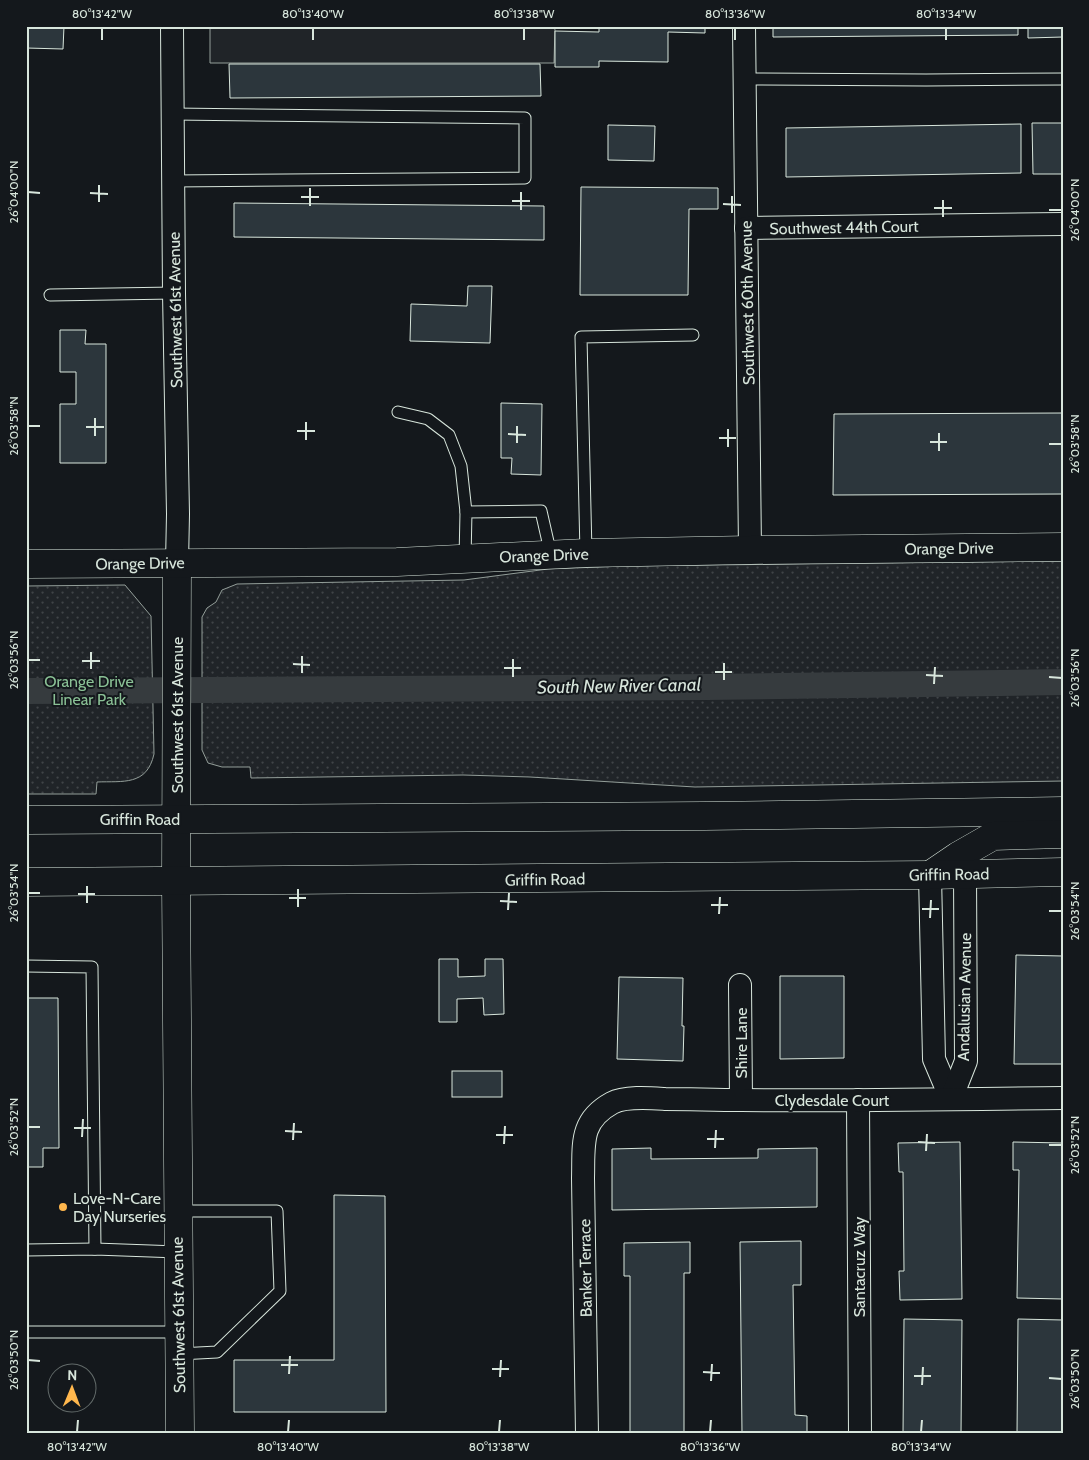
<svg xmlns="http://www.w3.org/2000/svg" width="1089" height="1460" viewBox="0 0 1089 1460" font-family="Cabin,sans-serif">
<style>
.green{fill:#202428;stroke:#939e99}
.park{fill:url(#park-dots);stroke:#939e99}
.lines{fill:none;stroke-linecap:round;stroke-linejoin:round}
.canal{stroke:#363b3e;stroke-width:26}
.building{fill:#2c363c;stroke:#d8e6dc}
.lane-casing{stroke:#d8e6dc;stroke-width:13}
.street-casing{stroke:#d8e6dc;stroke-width:24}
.secondary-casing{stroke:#d8e6dc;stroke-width:29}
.primary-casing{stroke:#d8e6dc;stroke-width:29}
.lane{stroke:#14181c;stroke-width:11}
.street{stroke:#14181c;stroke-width:22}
.secondary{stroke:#14181c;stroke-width:28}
.primary{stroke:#14181c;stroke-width:28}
.ticks{fill:none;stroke:#d8e6dc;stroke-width:2}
.poi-dot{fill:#ffb74d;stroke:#14181c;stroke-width:2}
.labels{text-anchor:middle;stroke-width:4;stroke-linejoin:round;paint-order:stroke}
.street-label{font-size:16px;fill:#d8e6dc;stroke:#14181c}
.park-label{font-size:16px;fill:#8ac095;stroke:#14181c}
.poi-label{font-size:16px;fill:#d8e6dc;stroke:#14181c;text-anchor:start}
.water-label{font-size:18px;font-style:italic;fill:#d8e6dc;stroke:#14181c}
.neatline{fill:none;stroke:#d8e6dc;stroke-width:2}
.ticks-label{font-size:12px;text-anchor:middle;fill:#d8e6dc}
</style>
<defs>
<pattern id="park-dots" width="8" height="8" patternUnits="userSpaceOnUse" patternTransform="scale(1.25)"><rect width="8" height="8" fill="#202428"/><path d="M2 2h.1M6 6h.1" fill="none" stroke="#404447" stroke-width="1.8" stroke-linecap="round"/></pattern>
</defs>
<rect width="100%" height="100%" fill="#14181c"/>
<!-- green -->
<polygon class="green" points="210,26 555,26 554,63 210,63"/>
<!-- park -->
<g class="park">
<polygon points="1063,561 1063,781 695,787 530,777 463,775 251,778 250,767 222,767 208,763 202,750 202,617 207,608 216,602 222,590 237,584 464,580 548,569 624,566"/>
<path d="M125 585 151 616 154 754C147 786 123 781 97 782L96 794H26V586Z"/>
</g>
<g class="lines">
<!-- canal -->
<polyline class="canal" points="26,691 707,687 1063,682"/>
</g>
<!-- building -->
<g class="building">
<polygon points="26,26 64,26 63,49 26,48"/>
<polygon points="599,26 705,26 705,33 668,32 668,62 599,61 599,67 555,67 555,31 599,32"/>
<polygon points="773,26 1018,26 1018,35 773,37"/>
<polygon points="1028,26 1063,26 1063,37 1028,38"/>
<polygon points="229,64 540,64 541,96 230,98"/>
<polygon points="1032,123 1063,123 1063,174 1033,174"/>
<polygon points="1021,124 1021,173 786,177 786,128"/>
<polygon points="608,125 655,126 654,161 608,160"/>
<polygon points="581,187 718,188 718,209 689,209 688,295 580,295"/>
<polygon points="234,203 544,206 544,240 234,237"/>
<polygon points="468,286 492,286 490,343 410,341 411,304 467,306"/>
<polygon points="60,330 86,330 85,344 106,344 106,463 60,463 60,404 76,404 76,372 60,372"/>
<polygon points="501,403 542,404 541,475 511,474 512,458 501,458"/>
<polygon points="1063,413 1063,494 833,495 834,414"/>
<polygon points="1016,955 1063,956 1063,1064 1014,1064"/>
<polygon points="439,959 458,959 458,977 485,976 485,959 503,959 504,1014 484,1015 483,998 457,999 457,1022 439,1022"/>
<polygon points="780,976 844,976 844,1058 780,1059"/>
<polygon points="619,977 683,978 682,1026 684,1026 683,1061 617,1059"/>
<polygon points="26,998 58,998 59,1148 43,1148 43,1167 26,1167"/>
<rect x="452" y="1071" width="50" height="26"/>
<polygon points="960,1142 962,1299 900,1300 899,1271 904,1271 903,1172 899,1172 898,1143"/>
<polygon points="1013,1142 1063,1143 1063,1299 1017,1298 1019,1170 1013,1170"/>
<polygon points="651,1148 651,1159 758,1158 758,1149 817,1148 817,1207 612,1210 612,1149"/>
<polygon points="334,1195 385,1196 386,1412 234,1412 234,1360 334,1360"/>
<polygon points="801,1241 801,1285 793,1285 795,1415 807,1416 807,1434 742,1434 740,1242"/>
<polygon points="690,1242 690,1273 684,1273 684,1434 630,1434 630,1276 624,1276 624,1243"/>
<polygon points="904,1319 962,1320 961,1434 903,1434"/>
<polygon points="1018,1319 1063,1320 1063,1434 1017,1434"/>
</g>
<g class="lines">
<!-- lane casing -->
<g class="lane-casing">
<g id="lane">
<polyline points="745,79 926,80 1063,79"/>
<polyline points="173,114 525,118 525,178 173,181"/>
<polyline points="50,295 174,293"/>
<polyline points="398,412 428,419 449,435 461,466 466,512"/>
<polyline points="586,553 581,337 693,335"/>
<polyline points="465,559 466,512 541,511 551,555"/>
<polyline points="26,966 92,967 95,1249"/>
<polyline points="177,1211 277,1211 280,1291 217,1352 179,1354"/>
<polyline points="26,1250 95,1249 178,1252"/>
<polyline points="26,1332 179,1332"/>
</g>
</g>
<!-- street casing -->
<g class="street-casing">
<g id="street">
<polyline points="172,26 174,293 178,514 177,563"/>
<polyline points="744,26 750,550"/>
<polyline points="746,228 1063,224"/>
<polyline points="930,875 934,1059 951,1099"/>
<polyline points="740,985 741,1100"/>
<polyline points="951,1099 966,1061 965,874"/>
<polyline points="858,1100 860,1434"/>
<path d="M587 1434 583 1178C584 1145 579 1121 612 1103 625 1096 650 1098 665 1099 690 1099 715 1100 741 1100 848 1101 955 1099 1063 1098"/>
</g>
</g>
<!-- secondary casing -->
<g class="secondary-casing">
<g id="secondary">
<polyline points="177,563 176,882 180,1434"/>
<polyline points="26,564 397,562 586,553 750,550 1063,547"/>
</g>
</g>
<!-- primary casing -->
<g class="primary-casing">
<g id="primary">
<polyline points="26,820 704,816 1063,811"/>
<polyline points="930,875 958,856 993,836 1063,834"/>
<polyline points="26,882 930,875 1063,872"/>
</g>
</g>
<!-- lane -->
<use href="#lane" class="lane"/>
<!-- street -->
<use href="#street" class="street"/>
<!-- secondary -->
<use href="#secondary" class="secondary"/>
<!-- primary -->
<use href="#primary" class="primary"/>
</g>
<!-- ticks -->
<path class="ticks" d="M102 40V28M313 40V28M524 40V28M735 40V28M946 40V28M28 192 40 193M90 193 108 194M301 197H319M512 201H530M99 202V185M723 204 741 205M310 206V188M934 208H952M521 210V192M1049 210H1062M732 213V196M943 217V200M28 426H40M86 427H104M297 431H315M508 434 526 435M95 436V418M719 438H736M306 440V422M930 442H947M517 443V426M1049 444H1062M728 447V429M939 451V433M28 660H40M82 661H100M293 664 310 665M504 668H521M91 669V652M715 672H732M302 673V656M926 675 943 676M513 677V659M1049 677 1062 678M724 680V663M934 684 935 667M28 893H40M78 894H95M289 898H306M500 901 517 902M87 903V886M711 905H728M298 907V889M922 909H939M508 910 509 893M1049 911H1062M719 914 720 897M930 918 931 900M28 1127H40M74 1128H91M285 1131 302 1132M496 1135H513M82 1137 83 1119M707 1139H724M293 1140 294 1123M918 1142 935 1143M504 1144 505 1126M1049 1145H1062M715 1148 716 1130M926 1151 927 1134M28 1360 40 1361M281 1365H298M492 1369H509M703 1372 720 1373M289 1374 290 1356M914 1376H931M500 1377 501 1360M1049 1378 1062 1379M711 1381 712 1364M922 1385 923 1367M77 1432 78 1420M288 1432 289 1420M499 1432 500 1420M710 1432 711 1420M921 1432 922 1420"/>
<!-- markers -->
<circle class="poi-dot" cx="63" cy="1207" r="5"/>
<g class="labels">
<!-- street labels -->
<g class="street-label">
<text transform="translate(844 227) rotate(-1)" y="6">Southwest 44th Court</text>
<text transform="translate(747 303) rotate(-91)" y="6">Southwest 60th Avenue</text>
<text transform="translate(175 310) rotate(-91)" y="6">Southwest 61st Avenue</text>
<text transform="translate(949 548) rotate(-1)" y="6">Orange Drive</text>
<text transform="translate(544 555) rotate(-2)" y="6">Orange Drive</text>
<text transform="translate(140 563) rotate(-1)" y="6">Orange Drive</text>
<text transform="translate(177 715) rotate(-90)" y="6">Southwest 61st Avenue</text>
<text x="140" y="825">Griffin Road</text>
<text transform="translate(949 874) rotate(-1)" y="6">Griffin Road</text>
<text transform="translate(545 879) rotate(-1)" y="6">Griffin Road</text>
<text transform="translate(964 997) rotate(-89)" y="6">Andalusian Avenue</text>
<text transform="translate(741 1043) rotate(-90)" y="6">Shire Lane</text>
<text x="832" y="1106">Clydesdale Court</text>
<text transform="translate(859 1267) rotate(-90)" y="6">Santacruz Way</text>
<text transform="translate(585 1268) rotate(-91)" y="6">Banker Terrace</text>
<text transform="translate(178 1315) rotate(-91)" y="6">Southwest 61st Avenue</text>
</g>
<!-- park labels -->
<g class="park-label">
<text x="89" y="687">Orange Drive<tspan x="89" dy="18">Linear Park</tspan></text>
</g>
<!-- poi labels -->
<g class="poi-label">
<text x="73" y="1204">Love-N-Care<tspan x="73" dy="18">Day Nurseries</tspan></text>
</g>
<!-- water labels -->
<g class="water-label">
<text transform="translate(619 686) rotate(-1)" y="6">South New River Canal</text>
</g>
</g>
<!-- border -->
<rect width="1089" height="1460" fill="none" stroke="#14181c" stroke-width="55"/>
<!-- north arrow -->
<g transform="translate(72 1388) rotate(1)"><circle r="24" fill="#14181c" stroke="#626a69"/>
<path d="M0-4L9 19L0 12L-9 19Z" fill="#ffb74d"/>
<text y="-8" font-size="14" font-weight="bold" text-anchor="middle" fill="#d8e6dc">N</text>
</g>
<rect x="28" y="28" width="1034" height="1404" class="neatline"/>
<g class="ticks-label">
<text x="102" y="18">80°13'42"W</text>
<text x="313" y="18">80°13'40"W</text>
<text x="524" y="18">80°13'38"W</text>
<text x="735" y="18">80°13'36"W</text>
<text x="946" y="18">80°13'34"W</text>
<text transform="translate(14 192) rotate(-90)" y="4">26°04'00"N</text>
<text transform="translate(1075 210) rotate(-90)" y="4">26°04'00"N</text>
<text transform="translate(14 426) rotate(-90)" y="4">26°03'58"N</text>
<text transform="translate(1075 444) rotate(-90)" y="4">26°03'58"N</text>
<text transform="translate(14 660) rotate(-90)" y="4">26°03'56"N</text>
<text transform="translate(1075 678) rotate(-90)" y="4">26°03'56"N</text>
<text transform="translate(14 893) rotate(-90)" y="4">26°03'54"N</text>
<text transform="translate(1075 911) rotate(-90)" y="4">26°03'54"N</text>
<text transform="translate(14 1127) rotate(-90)" y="4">26°03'52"N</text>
<text transform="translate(1075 1145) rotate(-90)" y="4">26°03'52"N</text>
<text transform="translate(14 1360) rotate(-90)" y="4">26°03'50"N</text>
<text transform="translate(1075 1379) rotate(-90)" y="4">26°03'50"N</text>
<text x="77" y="1451">80°13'42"W</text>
<text x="288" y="1451">80°13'40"W</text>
<text x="499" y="1451">80°13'38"W</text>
<text x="710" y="1451">80°13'36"W</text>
<text x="921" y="1451">80°13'34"W</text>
</g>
</svg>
